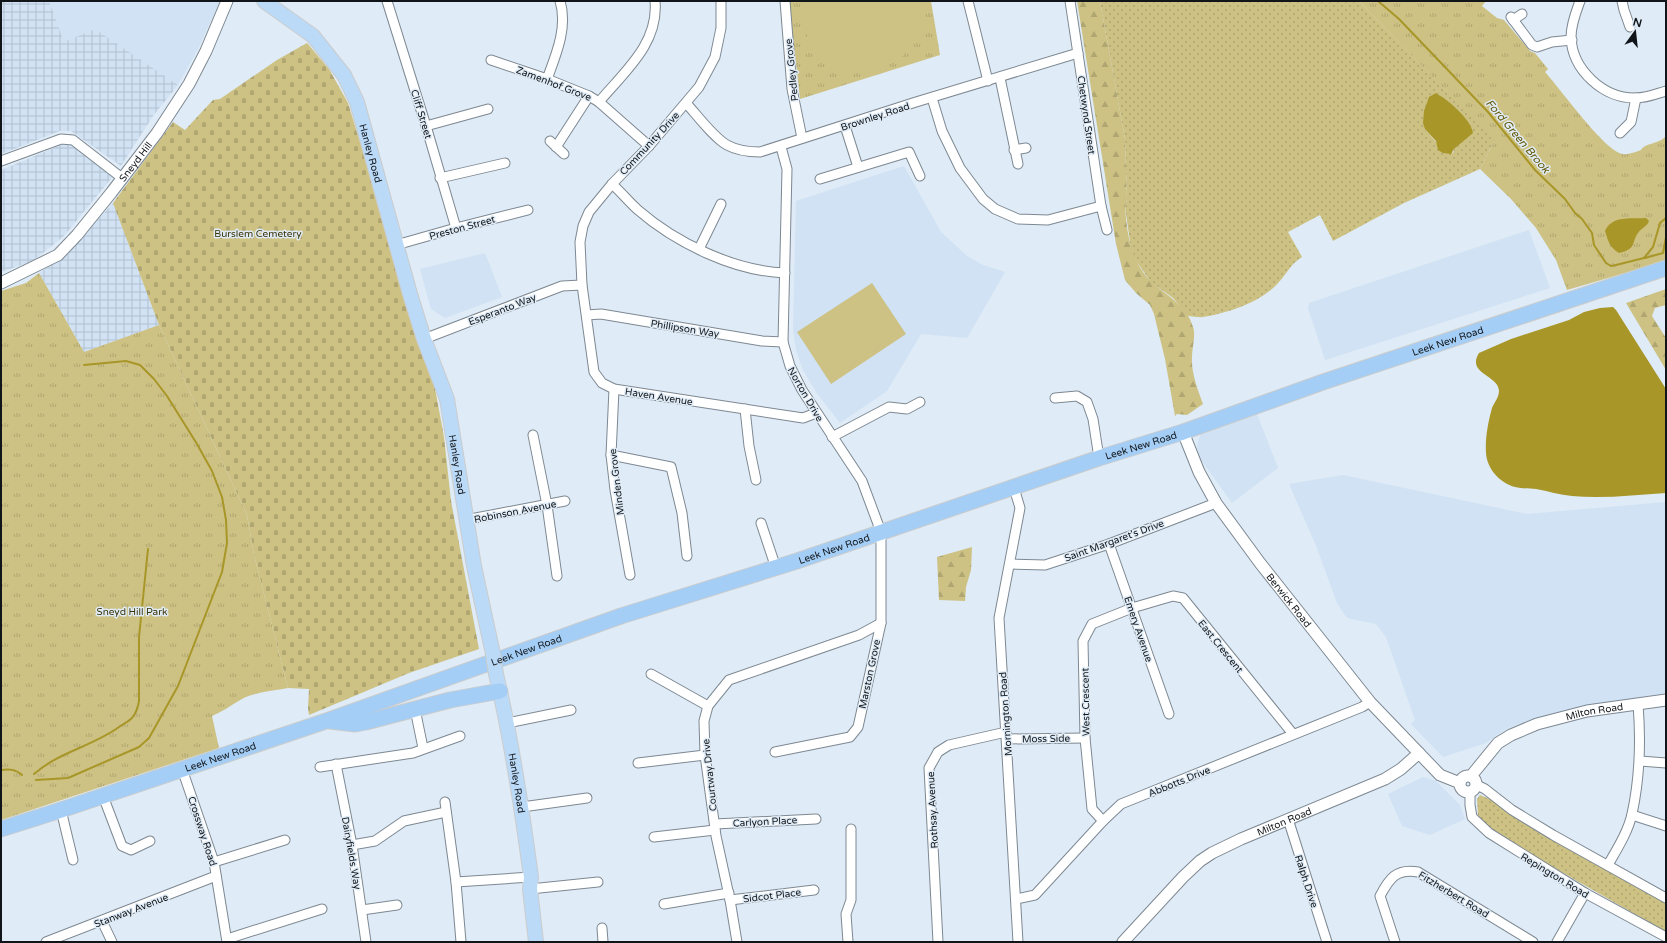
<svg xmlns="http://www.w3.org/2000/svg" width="1667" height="943" viewBox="0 0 1667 943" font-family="'Varela Round',sans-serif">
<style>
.built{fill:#d0e2f3}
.industrial{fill:url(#industrial-grid)}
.grass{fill:url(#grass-dots);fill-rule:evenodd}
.forest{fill:url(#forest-firs)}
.cemetery{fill:url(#cemetery-stones)}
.park{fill:url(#park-tufts)}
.pitch{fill:#cdc283}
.water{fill:#a89628}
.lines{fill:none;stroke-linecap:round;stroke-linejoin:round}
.stream{stroke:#a89628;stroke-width:2}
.minor-casing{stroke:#7d8892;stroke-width:11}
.tertiary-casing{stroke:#7d8892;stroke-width:13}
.primary-casing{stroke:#cbcccc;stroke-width:16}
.trunk-casing{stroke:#cbcccc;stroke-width:17}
.minor{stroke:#fff;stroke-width:9}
.tertiary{stroke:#fff;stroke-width:11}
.primary{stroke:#bbdaf8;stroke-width:14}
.trunk{stroke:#a4cef6;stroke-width:15}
.primary-bridge-casing{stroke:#cbcccc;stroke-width:16;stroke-linecap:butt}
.primary-bridge{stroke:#bbdaf8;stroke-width:14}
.labels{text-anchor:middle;stroke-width:3;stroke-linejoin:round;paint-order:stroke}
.street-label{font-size:10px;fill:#111519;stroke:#dfebf6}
.park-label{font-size:10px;fill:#3a3305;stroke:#dfebf6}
.water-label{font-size:11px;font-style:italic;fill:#645805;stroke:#dfebf6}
</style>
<defs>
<pattern id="industrial-grid" width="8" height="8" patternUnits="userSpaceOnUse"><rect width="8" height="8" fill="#d0e2f3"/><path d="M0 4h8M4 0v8" fill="none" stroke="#b2c1d0"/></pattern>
<pattern id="grass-dots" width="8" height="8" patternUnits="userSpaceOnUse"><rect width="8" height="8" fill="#cdc283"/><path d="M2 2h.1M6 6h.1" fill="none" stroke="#afa671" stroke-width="1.8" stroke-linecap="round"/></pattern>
<pattern id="forest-firs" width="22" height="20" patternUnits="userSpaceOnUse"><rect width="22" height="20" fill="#cdc283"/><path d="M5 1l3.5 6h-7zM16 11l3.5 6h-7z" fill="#afa671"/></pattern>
<pattern id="cemetery-stones" width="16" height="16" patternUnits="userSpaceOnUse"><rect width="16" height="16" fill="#cdc283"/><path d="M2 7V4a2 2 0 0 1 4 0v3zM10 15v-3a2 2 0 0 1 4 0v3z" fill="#afa671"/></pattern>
<pattern id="park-tufts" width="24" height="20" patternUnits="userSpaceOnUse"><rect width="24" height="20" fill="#cdc283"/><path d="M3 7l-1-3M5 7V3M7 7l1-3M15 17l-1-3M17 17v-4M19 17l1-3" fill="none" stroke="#afa671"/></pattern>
</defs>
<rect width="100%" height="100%" fill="#dfebf6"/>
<!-- built -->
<g class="built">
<polygon points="49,1 220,1 197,51 178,85 95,30 64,43"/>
<polygon points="904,166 941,232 967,256 983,265 1005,272 967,338 921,334 887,391 840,423 816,392 803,370 796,350 793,330 796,201"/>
<polygon points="1529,230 1550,288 1325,360 1308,308 1309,303"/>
<polygon points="485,253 502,297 445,318 431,309 420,269"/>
<polygon points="1257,414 1278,468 1232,503 1199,457 1197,446 1199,438 1202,432 1208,428"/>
<polygon points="1343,475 1527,514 1666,502 1666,693 1587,706 1515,725 1503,731 1486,743 1443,757 1411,724 1415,720 1386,637 1376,624 1347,618 1337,603 1317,548 1289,484"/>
<polygon points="1423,777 1436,781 1460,805 1465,819 1430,835 1402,826 1388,794"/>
</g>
<!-- industrial -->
<g class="industrial">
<polygon points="1,1 49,1 64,42 95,29 178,85 153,116 121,166 71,131 60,131 1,154"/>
<polygon points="70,143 114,175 64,236 33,261 1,272 1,170 61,145"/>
<polygon points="113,203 159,325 84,352 39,273 65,256"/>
</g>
<!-- grass -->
<g class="grass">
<path d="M1100 1H1359L1450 95 1489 70 1494 141 1480 169 1404 203 1333 241 1320 215 1288 232 1302 257C1291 264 1287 273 1279 282 1262 302 1228 313 1203 317 1199 318 1193 316 1188 316L1173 298 1151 282 1136 261 1131 249 1125 207 1127 200 1125 139ZM1438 94 1465 118 1472 133 1454 149 1453 153 1437 143 1425 129Z"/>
<polygon points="1480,795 1492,800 1504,810 1666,901 1666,932 1502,838 1484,824 1478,815 1477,799"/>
</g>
<!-- forest -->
<g class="forest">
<path d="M1077 1H1100L1125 139 1127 200 1125 207C1127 234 1131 263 1152 282 1167 296 1187 306 1193 327 1196 336 1192 347 1192 357 1191 373 1198 390 1203 404L1187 415 1177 414 1175 416 1165 359 1154 314 1150 305 1136 293 1125 280 1116 244Z"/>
<polygon points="1666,289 1666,305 1655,308 1652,316 1666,338 1666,370 1626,303"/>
<polygon points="972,547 971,570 966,587 965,601 939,600 937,557"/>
</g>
<!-- cemetery -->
<polygon class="cemetery" points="307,43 329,69 348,103 434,383 444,437 451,501 479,649 409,673 309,715 308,708 309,689 288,688 254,555 247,515 159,325 113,203 173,122 185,130 213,100 220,99 277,60"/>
<!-- park -->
<g class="park">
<polygon points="789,1 931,1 940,55 800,99"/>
<path d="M1359 1H1486L1482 6 1497 18 1504 20 1530 51 1535 53 1548 69 1545 72C1559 87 1606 153 1623 154 1628 155 1635 152 1641 150 1646 142 1658 145 1666 136V261L1567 290 1556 260 1536 228 1511 199 1480 169 1494 141Z"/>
<path d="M39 273 84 352 159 325 247 515 254 555 288 688C273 691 255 692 242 699 231 705 224 711 212 716L219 748 1 820V291L26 283Z"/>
</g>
<!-- pitch -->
<g class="pitch">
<path d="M804 1H920C922 13 924 25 918 37 914 45 903 57 895 61 881 68 847 77 833 70 821 63 810 46 806 33 802 22 800 13 804 1Z"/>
<polygon points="872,283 906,334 831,384 797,332"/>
</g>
<!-- water -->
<g class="water">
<path d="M1436 93C1448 100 1471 119 1473 133L1454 149 1451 154 1443 153 1438 150 1436 141 1425 129 1423 123 1424 111 1429 97Z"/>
<path d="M1646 218 1649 221C1647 227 1642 227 1638 233 1631 243 1637 249 1619 253 1610 248 1608 241 1605 231 1612 215 1631 219 1646 218Z"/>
<path d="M1613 307 1616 310 1666 389V493C1635 495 1603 499 1572 496 1560 495 1548 491 1536 489 1530 488 1522 489 1515 487 1500 483 1487 469 1486 453 1485 439 1488 422 1492 408 1494 403 1499 397 1499 391 1499 375 1466 374 1479 353L1511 339 1569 320 1584 312 1600 308Z"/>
</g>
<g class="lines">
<!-- stream -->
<g class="stream">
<polyline points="1378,1 1399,19 1488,112 1535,170 1565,199 1575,213 1582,219 1592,233 1594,245 1606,263 1611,266 1616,265 1644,258 1653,247 1660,223 1666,218"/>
<polyline points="1645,258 1663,253 1666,237"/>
<path d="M1 770C9 769 16 769 22 775"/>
<path d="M34 774C59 752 93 746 119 727 123 724 128 722 132 718 136 713 138 708 139 701V637L148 549"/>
<polyline points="36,780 68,778 139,747 149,738 178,686 222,572 227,543 226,520 222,497 212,471 197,444 167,396 154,379 140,365 126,361 84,365"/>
</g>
<!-- minor casing -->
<g class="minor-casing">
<g id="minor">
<polyline points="387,1 426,126 456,228"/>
<polyline points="721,1 721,28 715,57 699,87 649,146 612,184 589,212 583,226 580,242 582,285 594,372 602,383 614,389 803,418 816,413"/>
<polyline points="785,1 792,89 802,138"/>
<polyline points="968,1 988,81"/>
<polyline points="1070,1 1101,206 1107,230"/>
<path d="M1580 1C1576 12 1571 24 1571 37 1572 70 1604 99 1636 98 1647 98 1656 94 1666 91"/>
<polyline points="1622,1 1624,10 1630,27"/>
<polyline points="1511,17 1532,45 1537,47 1552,42 1572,40"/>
<polyline points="1513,20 1522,14"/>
<polyline points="491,60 547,79 589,96 599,102 649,146"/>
<polyline points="1000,78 1018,164"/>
<path d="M547 79C556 55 568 27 560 1"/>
<polyline points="932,98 942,131 960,168 983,199 995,209 1018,219 1048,220 1101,206"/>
<path d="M599 102C624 72 659 44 655 1"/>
<path d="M686 103C697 115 714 138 727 145 738 151 749 152 760 152L916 102 1078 53"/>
<polyline points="426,126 488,109"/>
<polyline points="845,126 858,167"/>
<polyline points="1620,133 1631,122 1636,98"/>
<polyline points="550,141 564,154"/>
<polyline points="556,147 589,96"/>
<polyline points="1014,150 1026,148"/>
<polyline points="1,161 61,139 73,140 122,178"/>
<polyline points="440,178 505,163"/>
<polyline points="820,179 909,152 920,176"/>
<path d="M612 184C621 192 629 202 638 210 676 243 734 271 785 273"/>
<polyline points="396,245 456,228 528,210"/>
<polyline points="699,249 721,204"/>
<polyline points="587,315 601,314 762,341 783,342"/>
<polyline points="424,339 562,286 582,285"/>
<polyline points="614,389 611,455 615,490 630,575"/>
<polyline points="1055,398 1077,396 1087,402 1093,419 1099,458"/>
<polyline points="745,409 749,446 756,480"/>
<polyline points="533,435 547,505 557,576"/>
<polyline points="832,437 889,407 907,409 920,402"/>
<polyline points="611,455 671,467 682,513 687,556"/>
<polyline points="1014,488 1020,508 999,618 1018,942"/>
<polyline points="465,520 565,501"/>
<polyline points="761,523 776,568"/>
<polyline points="1109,544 1169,714"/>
<polyline points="1010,564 1045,565 1109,544 1216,503"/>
<polyline points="651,674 708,706"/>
<polyline points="415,709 423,748"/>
<polyline points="507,723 571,710"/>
<polyline points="1007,739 1085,738"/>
<polyline points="775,752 850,737 858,727 881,623 881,532 862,481 802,390 790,366 783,342 787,169 781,147"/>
<polyline points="1640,761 1666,763"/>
<polyline points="638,763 705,755"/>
<polyline points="336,764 352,845 366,942"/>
<polyline points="320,767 413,753 460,736"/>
<polyline points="182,769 214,862 227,942"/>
<polyline points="1477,785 1485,789 1512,810 1553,835 1666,898"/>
<polyline points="1470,792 1470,805 1472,817 1489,833 1585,893 1666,937"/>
<polyline points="103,796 122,846 131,850 150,841"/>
<polyline points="445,802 456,882 461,942"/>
<polyline points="522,807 587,798"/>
<polyline points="61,810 73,860"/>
<polyline points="1632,815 1666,826"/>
<polyline points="1288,819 1327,942"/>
<polyline points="1103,821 1092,809 1085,738 1083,641 1092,624 1132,608 1173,596 1183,598 1293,734"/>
<polyline points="715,824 816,819"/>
<polyline points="654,837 715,830"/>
<polyline points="352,845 375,841 404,821 446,812"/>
<polyline points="214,862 285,840"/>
<path d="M1608 865C1617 849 1628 832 1632 814 1640 777 1641 741 1638 704"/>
<polyline points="456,882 531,877"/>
<polyline points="530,889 598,882"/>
<polyline points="1016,899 1035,895 1103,821 1121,804 1362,707 1370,702"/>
<polyline points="730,900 814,890"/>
<polyline points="664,904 729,893"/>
<polyline points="362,910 397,905"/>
<polyline points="102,921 112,942"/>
<polyline points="602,928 603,942"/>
<polyline points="227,939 322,909"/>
<polyline points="46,942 216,876"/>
<polyline points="737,942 730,900 716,836 705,755 704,721 708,706 729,680 859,635 881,623"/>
<polyline points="848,942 846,914 851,900 851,829"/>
<polyline points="938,942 929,768 938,752 949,745 1006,732"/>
<path d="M1395 942 1380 896C1389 879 1396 868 1418 872L1533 942"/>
<polyline points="1557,942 1585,893"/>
</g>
</g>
<!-- tertiary casing -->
<g class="tertiary-casing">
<g id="tertiary">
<path id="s1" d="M1 283 58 255 77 235 111 193 157 133 189 84 206 51 227 1"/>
<path id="s2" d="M1183 432 1199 472 1216 503 1260 563 1370 702 1440 775 1460 783"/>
<circle cx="1468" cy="784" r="8"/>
<path id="s3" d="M1471 776 1498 743 1511 735 1537 724 1587 711 1666 700"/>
<path id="s4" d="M1123 942 1183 877 1200 861 1212 853 1241 839 1385 779 1401 769 1419 753"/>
</g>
</g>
<!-- primary casing -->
<g class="primary-casing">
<g id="primary">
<path id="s5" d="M264 1 313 36 344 75 357 102 410 294 424 339 447 399 474 566 493 654"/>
<path id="s6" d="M496 674C512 741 522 809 531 877L530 889 536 942"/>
</g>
</g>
<!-- trunk casing -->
<g class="trunk-casing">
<g id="trunk">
<polyline points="330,721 355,724 366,722 450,700 500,691"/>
<path id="s7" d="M1 829 61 810 329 720 621 616 797 561 1099 458 1183 432 1323 382 1666 268"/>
</g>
</g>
<!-- minor -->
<use href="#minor" class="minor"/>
<!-- tertiary -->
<use href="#tertiary" class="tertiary"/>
<!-- primary -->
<use href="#primary" class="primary"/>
<!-- trunk -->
<use href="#trunk" class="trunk"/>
<!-- primary-bridge casing -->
<g class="primary-bridge-casing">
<polyline id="primary-bridge" points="493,654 496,674"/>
</g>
<!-- primary-bridge -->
<use href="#primary-bridge" class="primary-bridge"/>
</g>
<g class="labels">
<!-- street labels -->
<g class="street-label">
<text transform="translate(791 70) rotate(-96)" y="4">Pedley Grove</text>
<text transform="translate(554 83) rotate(21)" y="4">Zamenhof Grove</text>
<text transform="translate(422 114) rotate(73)" y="4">Cliff Street</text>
<text transform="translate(1087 115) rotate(82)" y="4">Chetwynd Street</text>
<text transform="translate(875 116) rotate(-18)" y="4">Brownley Road</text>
<text transform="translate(649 143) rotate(-47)" y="4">Community Drive</text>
<text dy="4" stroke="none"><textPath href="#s5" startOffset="193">Hanley Road</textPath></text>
<text dy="4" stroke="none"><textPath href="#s1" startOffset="185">Sneyd Hill</textPath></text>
<text transform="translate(462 227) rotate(-15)" y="4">Preston Street</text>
<text transform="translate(502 309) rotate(-21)" y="4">Esperanto Way</text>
<text transform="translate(685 328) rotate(9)" y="4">Phillipson Way</text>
<text dy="4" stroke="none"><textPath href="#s7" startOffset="1527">Leek New Road</textPath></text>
<text transform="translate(806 394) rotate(60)" y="4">Norton Drive</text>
<text transform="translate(659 396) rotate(9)" y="4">Haven Avenue</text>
<text dy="4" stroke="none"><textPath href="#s7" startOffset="1203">Leek New Road</textPath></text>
<text dy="4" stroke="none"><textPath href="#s5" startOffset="517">Hanley Road</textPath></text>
<text transform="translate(616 482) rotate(-97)" y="4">Minden Grove</text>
<text transform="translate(515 511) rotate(-11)" y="4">Robinson Avenue</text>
<text transform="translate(1114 540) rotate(-20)" y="4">Saint Margaret's Drive</text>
<text dy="4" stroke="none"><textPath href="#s7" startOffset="879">Leek New Road</textPath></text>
<text dy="4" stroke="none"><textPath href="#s2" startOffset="200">Berwick Road</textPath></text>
<text transform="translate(1139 629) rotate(71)" y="4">Emery Avenue</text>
<text transform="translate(1221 646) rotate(51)" y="4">East Crescent</text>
<text dy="4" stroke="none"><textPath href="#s7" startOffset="555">Leek New Road</textPath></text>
<text transform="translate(869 674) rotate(-78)" y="4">Marston Grove</text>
<text transform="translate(1085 702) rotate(-91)" y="4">West Crescent</text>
<text dy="4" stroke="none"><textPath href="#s3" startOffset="145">Milton Road</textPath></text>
<text transform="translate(1005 714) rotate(-94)" y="4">Mornington Road</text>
<text transform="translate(1046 738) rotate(-1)" y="4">Moss Side</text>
<text dy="4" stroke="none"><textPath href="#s7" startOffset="231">Leek New Road</textPath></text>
<text transform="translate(709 775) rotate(-96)" y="4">Courtway Drive</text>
<text transform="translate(1179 781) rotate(-22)" y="4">Abbotts Drive</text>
<text dy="4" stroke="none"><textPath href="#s6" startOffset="111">Hanley Road</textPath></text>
<text transform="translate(932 810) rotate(-93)" y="4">Rothsay Avenue</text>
<text transform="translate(765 821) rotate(-3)" y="4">Carlyon Place</text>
<text dy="4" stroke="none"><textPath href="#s4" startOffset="205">Milton Road</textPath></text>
<text transform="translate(203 831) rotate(72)" y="4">Crossway Road</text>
<text transform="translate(352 853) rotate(80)" y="4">Dairyfields Way</text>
<text transform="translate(1555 875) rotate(31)" y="4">Repington Road</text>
<text transform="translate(1307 881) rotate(72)" y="4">Ralph Drive</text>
<text transform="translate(1454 894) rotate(31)" y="4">Fitzherbert Road</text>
<text transform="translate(772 895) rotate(-7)" y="4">Sidcot Place</text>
<text transform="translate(131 910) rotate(-21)" y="4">Stanway Avenue</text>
</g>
<!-- park labels -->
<g class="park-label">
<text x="258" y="237">Burslem Cemetery</text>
<text x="132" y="615">Sneyd Hill Park</text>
</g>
<!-- water labels -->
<g class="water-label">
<text transform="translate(1518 136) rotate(50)" y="4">Ford Green Brook</text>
</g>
</g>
<!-- border -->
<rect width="1667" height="943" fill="none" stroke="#111519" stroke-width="4"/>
<!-- north arrow -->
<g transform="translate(1635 32) rotate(15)" stroke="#dfebf6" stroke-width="3" paint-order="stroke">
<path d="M0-3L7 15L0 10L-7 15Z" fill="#111519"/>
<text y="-6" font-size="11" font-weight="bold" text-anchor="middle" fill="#111519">N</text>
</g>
</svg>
